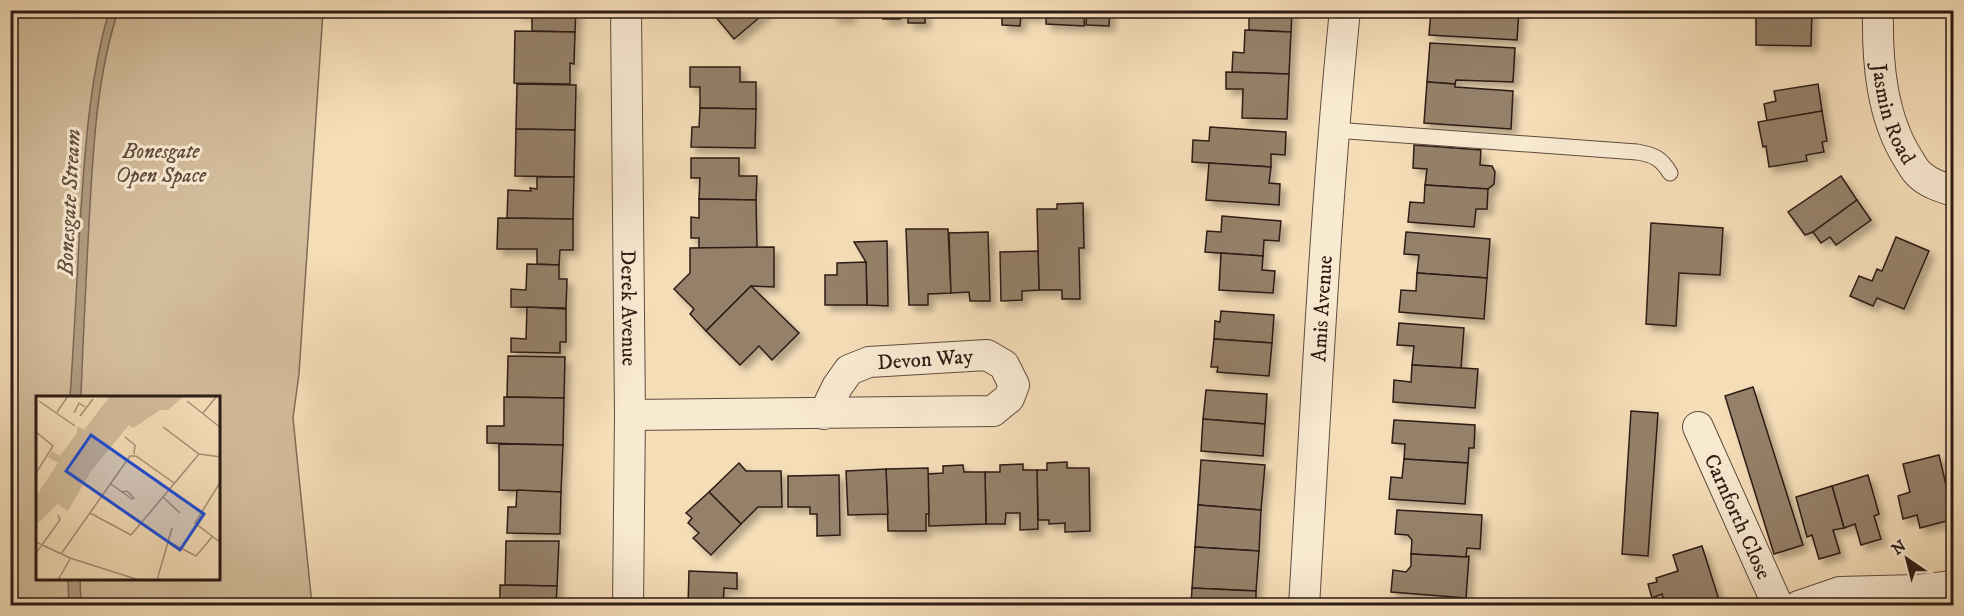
<svg xmlns="http://www.w3.org/2000/svg" width="1964" height="616" viewBox="0 0 1964 616" font-family="'IM FELL DW Pica',serif">
<style>
.green{fill:#d3bc9c;stroke:#806c58;stroke-width:1.5;fill-rule:evenodd}
.water{fill:#b19b80;stroke:#7c6855;stroke-width:1.5}
.building{fill:#958069;stroke:#2d1b14;stroke-width:1.5;filter:url(#shadow)}
.lines{fill:none;stroke-linecap:round;stroke-linejoin:round}
.lane-casing{stroke:#5f4c3d;stroke-width:17}
.street-casing{stroke:#5f4c3d;stroke-width:32}
.lane{stroke:#f8e9d1;stroke-width:15}
.street{stroke:#f8e9d1;stroke-width:30}
.labels{text-anchor:middle;stroke-width:6;stroke-linejoin:round;paint-order:stroke}
.street-label{font-size:21px;fill:#2d1b14;stroke:#f8e9d1}
.park-label{font-size:21px;font-style:italic;fill:#5f4b3d;stroke:#f8e9d1}
.water-label{font-size:22px;font-style:italic;fill:#624e3f;stroke:#f8e9d1}
.inset-road{fill:none;stroke:#a58f76;stroke-width:1.5}
.view{fill:#1d4ed8;fill-opacity:0.15;stroke:#1d4ed8;stroke-width:3}
.inset-edge{fill:none;stroke:#2d1b14;stroke-width:3}
</style>
<defs>
<filter id="shadow"><feDropShadow dx="5.5" dy="5.5" stdDeviation="3" flood-color="#0004"/></filter>
</defs>
<rect width="100%" height="100%" fill="#f5ddb8"/>
<filter id="stains"><feTurbulence type="fractalNoise" baseFrequency=".00333" numOctaves="4"/><feColorMatrix values="0 0 0 0 .2 0 0 0 0 .09 0 0 0 0 .02 0 0 0 .5 -.17"/></filter>
<radialGradient id="worn" r=".72"><stop offset=".6" stop-color="#630" stop-opacity="0"/><stop offset="1" stop-color="#630" stop-opacity=".3"/></radialGradient>
<!-- green -->
<path class="green" d="M10 11H323L299 374 293 418 312 605H11ZM38 397H219V578H38Z"/>
<!-- water -->
<g class="water">
<path d="M109 11H118C96 79 93 152 89 223 86 281 83 339 81 397H70C74 339 77 281 80 223 85 151 89 80 109 11Z"/>
<polygon points="68,579 80,579 81,605 69,605"/>
</g>
<!-- building -->
<g class="building">
<polygon points="517,10 576,10 575,32 532,31 532,14 517,13"/>
<polygon points="710,10 764,10 766,12 734,39"/>
<rect x="833" y="10" width="16" height="7"/>
<polygon points="884,10 900,10 900,19 883,19"/>
<rect x="908" y="10" width="17" height="13"/>
<polygon points="1002,10 1038,10 1038,16 1021,15 1020,26 1002,25"/>
<polygon points="1046,10 1085,10 1084,26 1046,24"/>
<polygon points="1087,10 1110,10 1109,26 1086,25"/>
<polygon points="1249,10 1292,10 1291,32 1249,30"/>
<polygon points="1431,10 1519,10 1517,40 1429,35"/>
<polygon points="1756,10 1812,10 1811,46 1756,45"/>
<polygon points="1245,30 1291,32 1289,74 1232,72 1233,52 1244,53"/>
<polygon points="515,31 575,32 574,64 570,63 570,84 514,83"/>
<polygon points="1430,43 1515,48 1513,82 1456,80 1455,84 1427,82"/>
<polygon points="690,67 740,67 740,82 756,82 756,109 700,108 700,87 690,87"/>
<polygon points="1226,72 1289,74 1287,119 1242,118 1243,89 1226,89"/>
<polygon points="1427,82 1455,84 1455,87 1513,91 1511,129 1424,123"/>
<polygon points="517,84 576,85 575,130 516,129"/>
<polygon points="1818,84 1822,111 1767,121 1764,104 1776,101 1774,91"/>
<polygon points="700,108 756,109 755,148 691,147 692,127 699,127"/>
<polygon points="1822,111 1827,141 1822,142 1824,152 1806,155 1807,161 1769,167 1766,146 1763,147 1758,122"/>
<polygon points="1210,127 1286,132 1285,155 1271,154 1271,167 1192,162 1193,140 1209,141"/>
<polygon points="516,129 575,130 574,177 515,176"/>
<polygon points="1414,145 1481,150 1480,165 1492,166 1495,172 1494,184 1488,189 1425,185 1427,169 1413,168"/>
<polygon points="691,158 739,158 739,176 757,176 756,200 699,199 700,178 691,178"/>
<polygon points="1209,163 1271,167 1269,183 1280,184 1279,205 1206,200"/>
<polygon points="1841,176 1857,200 1813,232 1805,235 1788,212"/>
<polygon points="537,177 574,177 573,219 507,218 508,190 531,191 530,188 537,189"/>
<polygon points="1425,185 1488,189 1487,209 1476,209 1474,227 1408,222 1410,202 1424,203"/>
<polygon points="699,199 756,200 757,248 699,248 699,238 691,238 691,217 699,218"/>
<polygon points="1857,200 1871,220 1836,245 1830,237 1821,243 1813,232"/>
<polygon points="1083,203 1084,248 1079,248 1080,299 1062,299 1062,290 1039,290 1037,209 1057,209 1057,204"/>
<polygon points="1222,216 1281,221 1279,241 1264,240 1263,256 1205,252 1207,231 1221,232"/>
<polygon points="498,218 573,219 573,250 560,250 559,265 537,264 537,249 497,249"/>
<polygon points="1651,223 1723,228 1720,275 1679,273 1676,326 1646,324"/>
<polygon points="906,229 948,229 951,293 928,294 928,305 909,305"/>
<polygon points="988,232 990,301 970,301 969,292 951,293 949,233"/>
<polygon points="1406,232 1490,239 1487,278 1417,273 1419,255 1404,254"/>
<polygon points="1896,237 1929,251 1904,309 1877,298 1873,306 1850,296 1859,276 1872,281 1877,269 1882,271"/>
<polygon points="887,241 888,306 867,305 866,262 854,242"/>
<polygon points="774,247 774,287 751,286 706,331 690,314 694,309 674,289 690,273 690,248"/>
<polygon points="1038,251 1039,290 1022,291 1022,300 1001,301 1000,252"/>
<polygon points="1221,253 1263,256 1262,270 1275,271 1273,293 1219,290"/>
<polygon points="1949,253 1954,253 1954,298 1947,298"/>
<polygon points="866,262 867,305 825,305 825,275 837,275 837,263"/>
<polygon points="527,264 559,265 559,279 567,279 566,308 511,307 511,289 526,290"/>
<polygon points="1417,273 1487,278 1484,319 1399,312 1401,290 1416,291"/>
<polygon points="751,286 799,333 772,360 759,346 740,365 706,331"/>
<polygon points="527,307 566,309 566,342 560,342 560,353 511,352 511,338 526,339"/>
<polygon points="1221,311 1274,315 1272,343 1214,339 1215,321 1220,322"/>
<polygon points="1399,323 1464,328 1461,368 1412,365 1414,346 1397,345"/>
<polygon points="1214,339 1272,343 1269,376 1217,372 1218,367 1211,367"/>
<polygon points="508,356 565,357 564,398 507,397"/>
<polygon points="1412,365 1478,369 1475,408 1393,402 1394,380 1411,382"/>
<polygon points="1753,387 1803,545 1774,554 1725,396"/>
<polygon points="1206,390 1267,394 1265,424 1203,419"/>
<polygon points="504,397 564,398 563,445 487,443 487,426 504,426"/>
<polygon points="1631,411 1658,413 1648,556 1622,554"/>
<polygon points="1203,419 1265,424 1263,456 1201,451"/>
<polygon points="1394,420 1475,425 1474,448 1469,448 1468,463 1404,459 1405,444 1392,443"/>
<polygon points="499,444 563,445 561,492 499,490"/>
<polygon points="1939,455 1954,519 1920,528 1917,515 1903,519 1898,496 1910,492 1903,464"/>
<polygon points="1404,459 1468,463 1465,504 1389,499 1391,477 1402,478"/>
<polygon points="1201,460 1265,465 1261,510 1198,505"/>
<polygon points="1067,462 1067,468 1089,468 1090,531 1065,532 1065,523 1049,524 1049,520 1038,520 1037,470 1047,470 1047,463"/>
<polygon points="739,463 746,471 781,471 782,507 758,507 741,524 709,492"/>
<polygon points="1023,464 1023,470 1037,470 1038,529 1020,530 1020,513 1006,513 1005,524 986,524 985,472 1000,472 1000,465"/>
<polygon points="963,465 964,472 985,472 986,524 929,526 928,474 943,473 943,466"/>
<polygon points="928,468 929,514 926,514 926,531 888,531 886,469"/>
<polygon points="886,469 888,514 848,515 846,471"/>
<polygon points="839,475 840,535 817,536 817,514 810,514 810,507 788,507 788,476"/>
<polygon points="1868,475 1879,514 1874,516 1881,539 1861,545 1855,524 1844,528 1832,486"/>
<polygon points="1832,486 1844,528 1833,530 1840,553 1819,559 1812,535 1807,537 1796,497"/>
<polygon points="517,490 561,492 560,534 507,533 508,507 516,507"/>
<polygon points="709,492 741,524 711,555 693,538 699,533 688,523 692,518 686,513"/>
<polygon points="1198,505 1261,510 1259,551 1195,547"/>
<polygon points="1397,510 1482,515 1480,549 1467,548 1466,557 1411,554 1412,540 1408,535 1395,534"/>
<polygon points="506,541 559,541 557,586 505,585"/>
<polygon points="1702,546 1719,600 1701,606 1666,606 1662,594 1652,598 1648,584 1657,582 1656,578 1678,571 1673,555"/>
<polygon points="1195,547 1259,551 1256,591 1192,588"/>
<polygon points="1411,554 1466,557 1469,556 1466,598 1391,592 1393,570 1406,572 1411,566"/>
<polygon points="689,571 737,573 737,589 724,588 723,606 688,606"/>
<polygon points="500,585 557,586 556,606 500,606"/>
<polygon points="1192,588 1256,591 1256,606 1191,606"/>
<polygon points="1408,601 1455,604 1455,606 1408,606"/>
</g>
<g class="lines">
<!-- lane casing -->
<g class="lane-casing">
<path id="lane" d="M1334 130 1637 152C1654 155 1661 158 1670 173"/>
</g>
<!-- street casing -->
<g class="street-casing">
<g id="street">
<path id="s1" d="M626 10 630 415 628 606"/>
<path id="s2" d="M1878 10C1877 60 1881 117 1909 160 1912 165 1915 171 1920 175 1930 184 1941 187 1954 191"/>
<polyline points="630,415 993,411 1009,398 1014,385 1004,365 987,355 869,362 849,370 837,387 824,414"/>
<path id="s3" d="M1698 427 1778 606"/>
<path id="s4" d="M1304 606C1316 407 1325 208 1345 10"/>
<polyline points="1799,606 1840,592 1917,590 1954,586"/>
</g>
</g>
<!-- lane -->
<use href="#lane" class="lane"/>
<!-- street -->
<use href="#street" class="street"/>
</g>
<g class="labels">
<!-- street labels -->
<g class="street-label">
<text dy="7" stroke="none"><textPath href="#s2" startOffset="106">Jasmin Road</textPath></text>
<text dy="7" stroke="none"><textPath href="#s1" startOffset="298">Derek Avenue</textPath></text>
<text dy="7" stroke="none"><textPath href="#s4" startOffset="298">Amis Avenue</textPath></text>
<text transform="translate(925 359) rotate(-4)" y="7">Devon Way</text>
<text dy="7" stroke="none"><textPath href="#s3" startOffset="98">Carnforth Close</textPath></text>
</g>
<!-- park labels -->
<g class="park-label">
<text x="161" y="158">Bonesgate<tspan x="161" dy="24">Open Space</tspan></text>
</g>
<!-- water labels -->
<g class="water-label">
<text transform="translate(68 202) rotate(-87)" y="8">Bonesgate Stream</text>
</g>
</g>
<!-- overview -->
<g transform="translate(36 396)">
<rect width="184" height="184" fill="#f5ddb8"/>
<path d="M74 0H148L132 14H124L97 32 93 29 55 75 32 115 22 108 0 129V100L22 67 12 61 16 55 24 60 41 37V30L48 34Z" fill="#d3bc9c"/>
<path class="inset-road" d="M3 5 39 30M151 5 185 32M21 16 32 0M38 17 43 7 49 11M167 17 181 0M44 20 57 3M127 31 163 58 185 61M0 36 17 50 0 77M89 41 99 49 98 58M185 85 159 127 185 147M75 88 86 96 96 103 98 102 91 95 86 96M127 101 144 117M54 117 95 139 163 58M0 146 34 162 103 184M133 146 160 160 176 141M0 157 24 124 22 119M25 158 94 60H100L138 87M22 184 34 163M121 184 136 132"/>
<path class="view" d="M55 39 168 118 144 154 30 75Z"/>
<rect width="184" height="184" class="inset-edge"/>
</g>
<!-- margin -->
<rect width="1964" height="616" fill="none" stroke="#f5ddb8" stroke-width="36"/>
<rect x="12" y="12" width="1940" height="592" fill="none" stroke="#2d1b14" stroke-width="3"/>
<rect x="18" y="18" width="1928" height="580" fill="none" stroke="#2d1b14" stroke-width="1.5"/>
<!-- north arrow -->
<g transform="translate(1907 559) rotate(325)" stroke="#f8e9d1" stroke-width="4.5" paint-order="stroke">
<path d="M0-4.5L10 22L0 15L-10 22Z" fill="#2d1b14"/>
<text y="-9" font-size="16" font-weight="bold" text-anchor="middle" fill="#2d1b14">N</text>
</g>
<rect width="100%" height="100%" filter="url(#stains)"/>
<rect width="100%" height="100%" fill="url(#worn)"/>
</svg>
